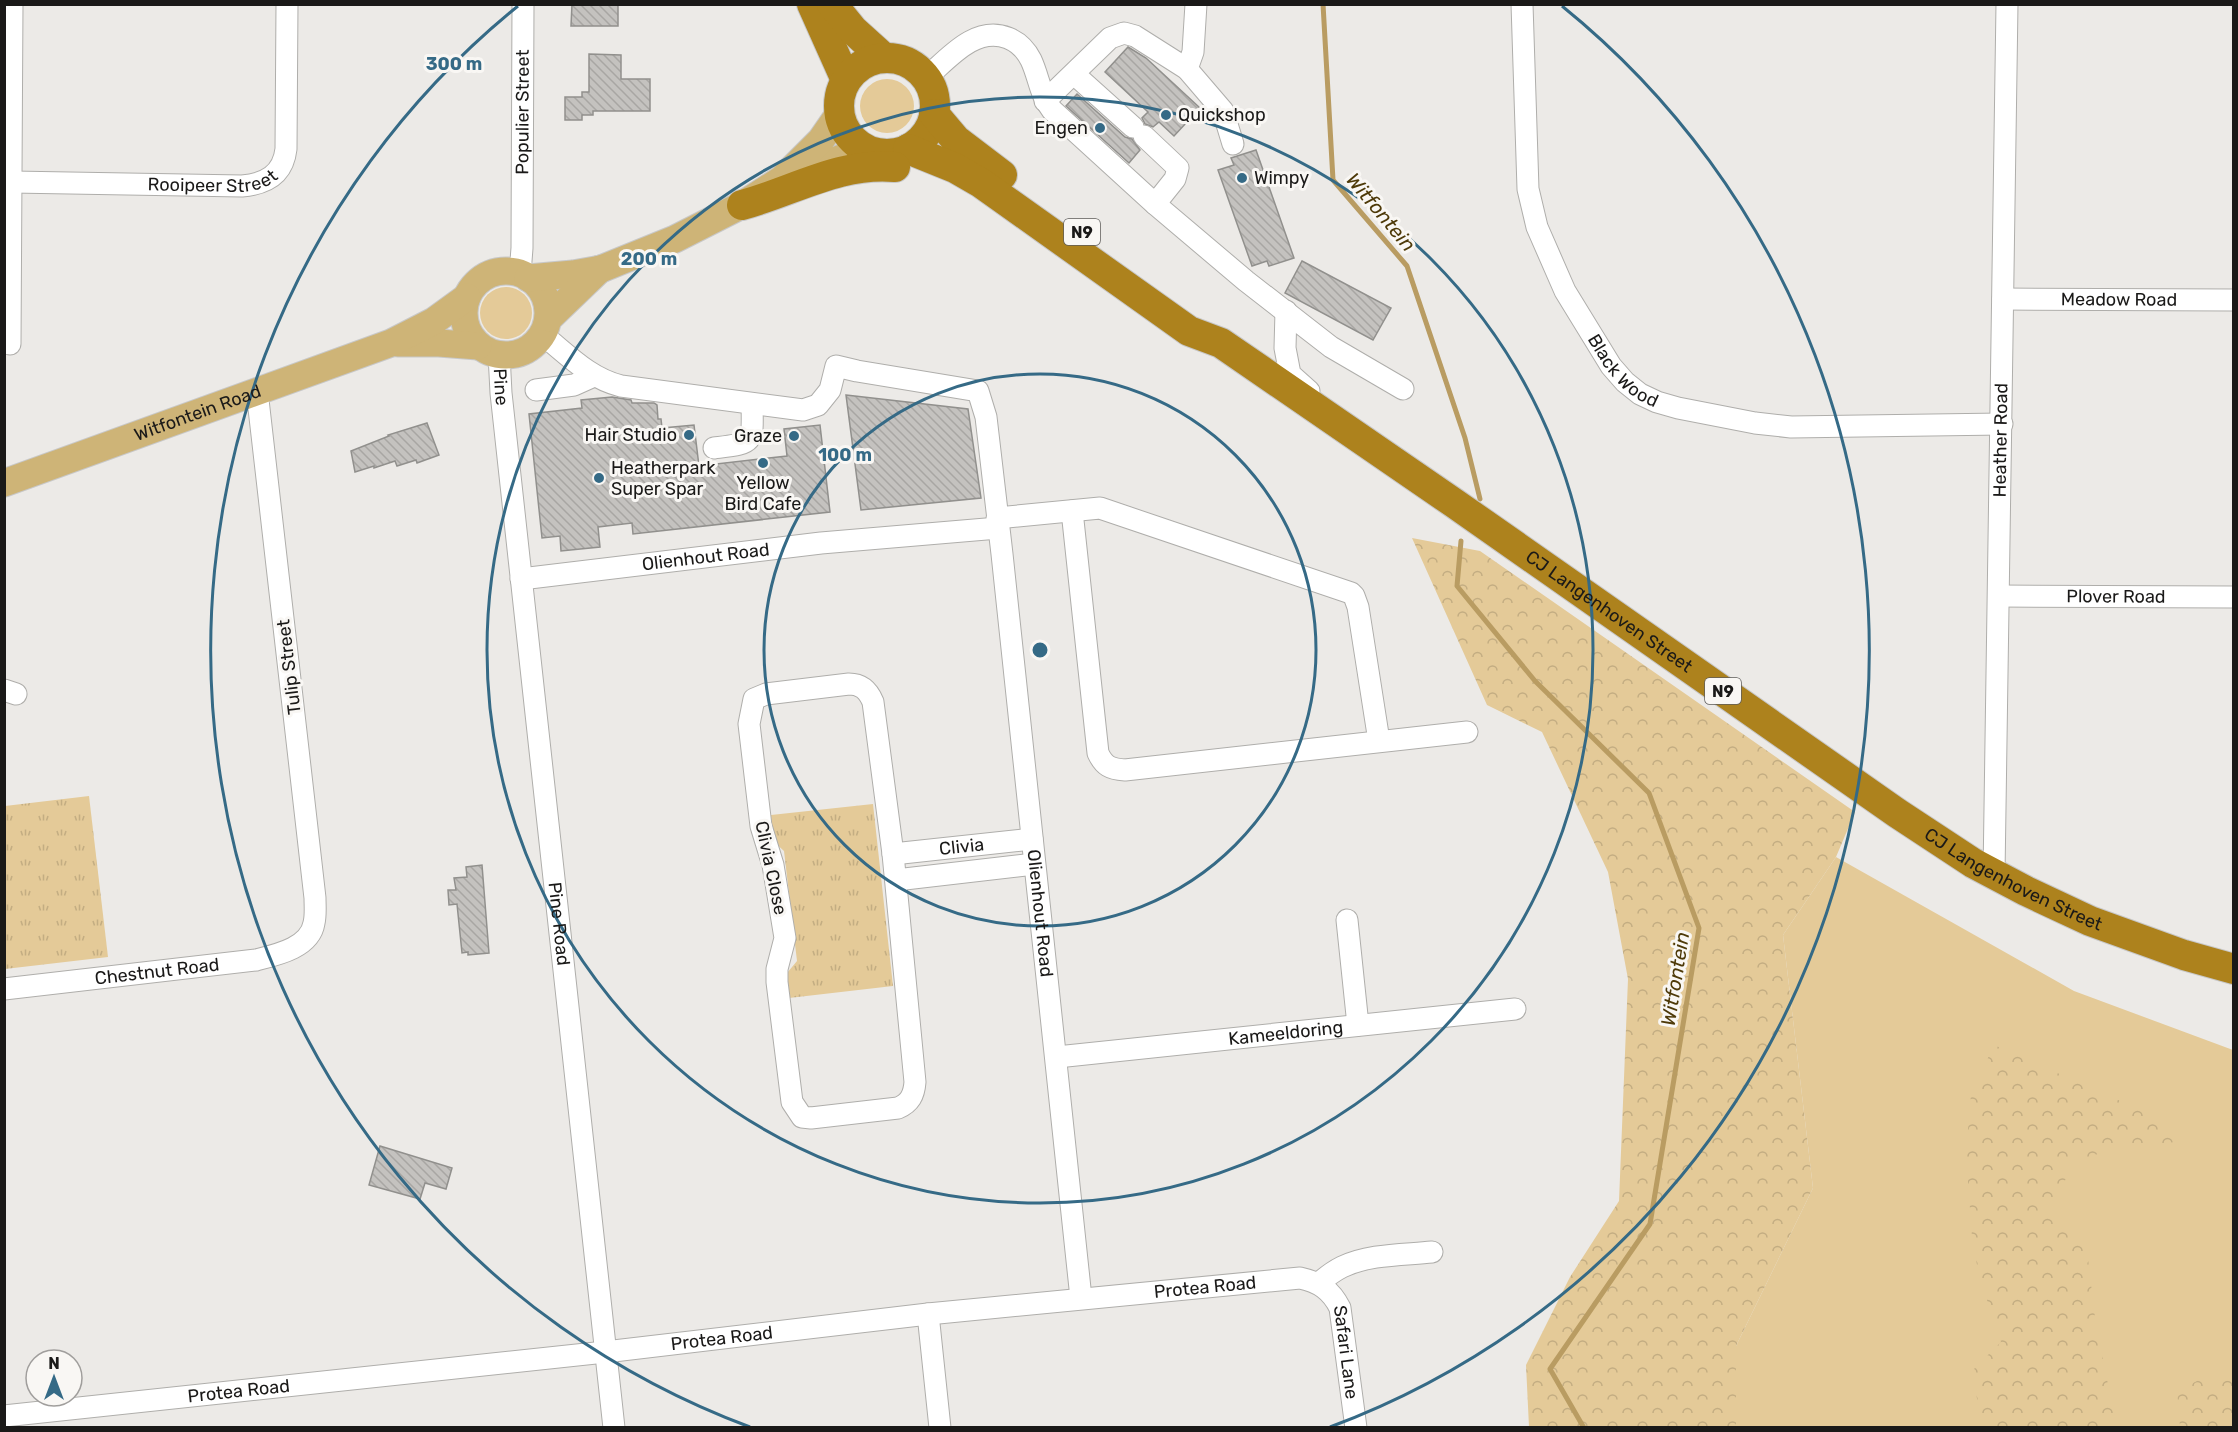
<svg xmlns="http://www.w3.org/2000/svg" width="2238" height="1432" viewBox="0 0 2238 1432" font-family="Rubik,sans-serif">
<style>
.grass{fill:#e4ca98}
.forest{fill:url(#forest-crowns)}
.park{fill:url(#park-tufts)}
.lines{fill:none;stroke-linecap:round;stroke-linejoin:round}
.stream{stroke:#b99c62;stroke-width:5}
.building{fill:url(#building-back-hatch);stroke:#91908d;stroke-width:1.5}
.minor-casing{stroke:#afaeab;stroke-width:23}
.major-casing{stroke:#c8c8c8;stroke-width:29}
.highway-casing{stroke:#c8c8c8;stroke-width:32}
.minor{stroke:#fff;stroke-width:21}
.major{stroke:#ceb477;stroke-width:27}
.highway{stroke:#ad821d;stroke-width:30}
.ring{fill:none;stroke:#356a86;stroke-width:3}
.poi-dot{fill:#356a86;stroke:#f9f7f4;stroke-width:2}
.labels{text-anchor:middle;stroke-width:6;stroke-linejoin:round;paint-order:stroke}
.shield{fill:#f9f7f4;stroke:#5d5c5a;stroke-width:1.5}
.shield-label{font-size:16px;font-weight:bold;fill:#1a1918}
.street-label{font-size:18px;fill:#1a1918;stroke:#f9f7f4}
.poi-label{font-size:18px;fill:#1a1918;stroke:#f9f7f4;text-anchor:start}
.water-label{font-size:20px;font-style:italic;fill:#4e3a09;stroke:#f9f7f4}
.centre{fill:#356a86;stroke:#f9f7f4;stroke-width:3}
.ring-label{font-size:18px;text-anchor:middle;font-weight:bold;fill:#356a86;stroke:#f9f7f4;stroke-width:6;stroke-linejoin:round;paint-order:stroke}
</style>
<defs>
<pattern id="forest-crowns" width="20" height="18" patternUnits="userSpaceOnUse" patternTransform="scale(1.5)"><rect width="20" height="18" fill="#e4ca98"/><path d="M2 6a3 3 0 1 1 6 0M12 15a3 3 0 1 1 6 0" fill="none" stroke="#c3ad82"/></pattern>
<pattern id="park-tufts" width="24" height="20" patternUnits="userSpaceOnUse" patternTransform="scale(1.5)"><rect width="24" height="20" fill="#e4ca98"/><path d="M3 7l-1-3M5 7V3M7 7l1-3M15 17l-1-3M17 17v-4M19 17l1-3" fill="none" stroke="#c3ad82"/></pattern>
<pattern id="building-back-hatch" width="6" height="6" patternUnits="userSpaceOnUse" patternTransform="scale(1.5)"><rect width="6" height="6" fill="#c4c2bf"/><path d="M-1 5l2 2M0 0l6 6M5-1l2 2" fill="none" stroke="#a8a6a3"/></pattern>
</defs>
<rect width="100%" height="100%" fill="#eceae7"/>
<!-- grass -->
<g class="grass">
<circle cx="887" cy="106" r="27"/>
<circle cx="506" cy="313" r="26"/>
<polygon points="1836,857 2074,991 2233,1050 2233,1427 1736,1427 1736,1346 1813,1188 1783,935"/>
</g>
<!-- forest -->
<g class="forest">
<polygon points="1412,538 1480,551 1855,812 1836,857 1783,935 1813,1188 1736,1346 1736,1427 1529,1427 1526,1365 1570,1277 1619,1201 1628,979 1608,872 1542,732 1487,705"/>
<path d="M1994 1045 2170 1123 2177 1142 2124 1146 2072 1162 2051 1218 2084 1237C2090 1264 2091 1290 2095 1317 2101 1354 2110 1390 2116 1427H1994L1980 1415 1972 1371 2001 1342 1979 1276 1972 1237 1966 1153 1971 1094Z"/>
<polygon points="2201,1379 2233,1381 2233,1427 2180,1427 2177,1391"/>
</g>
<!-- park -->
<g class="park">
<polygon points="89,796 108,957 5,969 5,806"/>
<polygon points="873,804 893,986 789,998 787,973 797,961 784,851 773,841 771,815"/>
</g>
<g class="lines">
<!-- stream -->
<g class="stream">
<polyline points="1323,4 1333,180 1407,266 1465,438 1480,499"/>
<polyline points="1461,541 1457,586 1535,681 1649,793 1699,928 1650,1224 1550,1369 1584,1428"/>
</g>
</g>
<!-- building -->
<g class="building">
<polygon points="618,4 618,26 571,26 572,4"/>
<polygon points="1128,47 1146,58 1200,108 1174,136 1159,122 1153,127 1145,124 1142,118 1148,112 1105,72"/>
<polygon points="589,54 621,55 621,79 650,79 650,111 593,111 593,115 582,115 582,120 565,120 565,97 582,97 582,92 589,92"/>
<polygon points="1077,94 1125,137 1132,139 1140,150 1129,163 1066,106"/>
<polygon points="1256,150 1294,258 1269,266 1267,261 1252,266 1218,170 1234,165 1231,158"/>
<polygon points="1302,261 1391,308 1373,340 1285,293"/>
<polygon points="846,395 968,409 981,498 861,510"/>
<polygon points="612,397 631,400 632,403 654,403 657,405 658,419 661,419 662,428 694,425 699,466 787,456 784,429 820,425 830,512 633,534 632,523 598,527 600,547 561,551 560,536 542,538 529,414 582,408 581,400"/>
<polygon points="427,423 439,455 417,463 416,460 397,466 395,461 374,468 374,466 355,472 351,451 389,436 388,435"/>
<polygon points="482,865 489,953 468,955 468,952 462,953 457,904 449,905 448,890 456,890 454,878 467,877 466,867"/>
<polygon points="380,1146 452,1168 446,1189 425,1183 420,1199 369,1185"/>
</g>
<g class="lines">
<!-- minor casing -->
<g class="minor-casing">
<g id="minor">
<path id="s1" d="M1522 4 1528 189 1537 227 1565 291 1611 366 1625 382 1640 394 1657 402 1678 408 1755 423 1791 427 2002 424"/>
<polyline points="1187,69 1193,52 1196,4"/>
<polyline points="1074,74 1133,127"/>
<path d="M926 78C948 59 975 25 1008 38 1018 42 1026 50 1031 60 1039 77 1040 95 1052 110L1155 204 1246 281 1331 347 1403 389"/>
<polyline points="1045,101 1110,38 1124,33 1135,36 1187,69 1223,111 1233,144"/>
<polyline points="1144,136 1178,168 1175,179 1155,204"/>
<path id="s2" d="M12 182 242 186C265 184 283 175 286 149L287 4"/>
<path id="s3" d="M520 274 522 248 523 4"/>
<path id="s4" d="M2003 299 2234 300"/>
<polyline points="1286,311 1285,348 1290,374 1309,391"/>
<path id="s5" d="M543 335C568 355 589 378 621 386L803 410 818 405 830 390 836 366 857 371 978 391 986 417 1002 554 1081 1298"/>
<polyline points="10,344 12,4"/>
<path id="s6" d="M499 354 501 393 614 1428"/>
<polyline points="536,390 574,385 594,376"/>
<path d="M714 448C754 443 753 445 752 404"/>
<path d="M1072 511 1098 753C1104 766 1110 769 1125 770L1467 732"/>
<polyline points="997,518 1100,508 1351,593 1354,596 1358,607 1379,741"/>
<path id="s7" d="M521 579 821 543 998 528"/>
<path id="s8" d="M1999 596 2234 597"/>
<path d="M849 684C861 684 868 690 873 702L893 854 915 1082C914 1095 910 1103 898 1108L811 1118 802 1117 792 1102 777 982V969L785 938 773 865 761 826 749 724 754 699 766 694Z"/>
<polyline points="4,690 16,694"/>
<path id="s9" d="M893 854 1032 839"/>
<path id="s10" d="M1994 875 2007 4"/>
<polyline points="896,880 1034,864"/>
<polyline points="1347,920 1358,1025"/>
<path id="s11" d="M4 989 256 960C276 955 310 948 314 923 316 915 315 906 315 898L257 391"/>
<path id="s12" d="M1057 1057 1515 1009"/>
<path d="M1319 1283C1326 1277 1334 1271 1342 1267 1369 1254 1403 1255 1432 1252"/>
<polyline points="928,1314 940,1428"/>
<path id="s13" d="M4 1416 605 1352 928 1314 1300 1278C1319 1282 1331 1290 1340 1308L1356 1428"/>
</g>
</g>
<!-- major casing -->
<g class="major-casing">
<g id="major">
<polyline points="815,168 865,149"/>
<circle cx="506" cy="313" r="42"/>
<polyline points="528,278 573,274 601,269 675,239 742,205 782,179 821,140 839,114"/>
<polyline points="549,318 600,269"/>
<polyline points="398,343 439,343 478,346"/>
<path id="s14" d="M4 483 391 343 434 321 467 297"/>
</g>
</g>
<!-- highway casing -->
<g class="highway-casing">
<g id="highway">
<polyline points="812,4 846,80"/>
<polyline points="832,4 853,30 884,58"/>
<circle cx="887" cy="106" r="48"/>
<polyline points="934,114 956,140 1002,175"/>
<path id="s15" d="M908 149 955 168 981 183 1189 331 1221 343 1454 503 1897 813 1973 863 2026 891 2090 921 2184 955 2234 969"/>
<path d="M742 205C794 191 839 162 895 167"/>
</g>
</g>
<!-- minor -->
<use href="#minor" class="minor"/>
<!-- major -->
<use href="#major" class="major"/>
<!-- highway -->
<use href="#highway" class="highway"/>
</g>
<!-- distance rings -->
<g class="ring">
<circle cx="1040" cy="650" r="276"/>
<circle cx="1040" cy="650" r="553"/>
<path d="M750 1427A829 829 0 0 1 518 6M1562 6A829 829 0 0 1 1330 1427"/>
</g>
<!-- markers -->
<g class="poi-dot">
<circle cx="1166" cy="115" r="6"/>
<circle cx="1100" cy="128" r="6"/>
<circle cx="1242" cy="178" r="6"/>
<circle cx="689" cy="435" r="6"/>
<circle cx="794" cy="436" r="6"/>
<circle cx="763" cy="463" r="6"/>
<circle cx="599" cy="478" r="6"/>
</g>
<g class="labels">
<!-- shield labels -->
<g class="shield">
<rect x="1064" y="219" width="36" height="26" rx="4.5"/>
<rect x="1705" y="678" width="36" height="26" rx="4.5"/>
</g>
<g class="shield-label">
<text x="1082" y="238">N9</text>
<text x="1723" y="697">N9</text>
</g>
<!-- street labels -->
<g class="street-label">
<text dy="6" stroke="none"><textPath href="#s3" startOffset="162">Populier Street</textPath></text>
<text dy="6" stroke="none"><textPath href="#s2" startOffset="201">Rooipeer Street</textPath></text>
<text dy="6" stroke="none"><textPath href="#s4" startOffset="116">Meadow Road</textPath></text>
<text dy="6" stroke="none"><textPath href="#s1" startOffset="394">Black Wood</textPath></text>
<text dy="6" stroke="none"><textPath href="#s6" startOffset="33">Pine</textPath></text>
<text dy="6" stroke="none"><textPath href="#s14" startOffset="206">Witfontein Road</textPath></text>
<text dy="6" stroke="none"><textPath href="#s10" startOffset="435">Heather Road</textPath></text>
<text dy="6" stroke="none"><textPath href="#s7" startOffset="186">Olienhout Road</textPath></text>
<text dy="6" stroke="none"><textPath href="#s8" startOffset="117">Plover Road</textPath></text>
<text dy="6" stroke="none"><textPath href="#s15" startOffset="842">CJ Langenhoven Street</textPath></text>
<text transform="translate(289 667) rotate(-97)" y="6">Tulip Street</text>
<text dy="6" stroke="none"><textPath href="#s9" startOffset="69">Clivia</textPath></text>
<text transform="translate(771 868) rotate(78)" y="6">Clivia Close</text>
<text dy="6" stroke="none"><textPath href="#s15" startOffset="1328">CJ Langenhoven Street</textPath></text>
<text dy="6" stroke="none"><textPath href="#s5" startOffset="1008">Olienhout Road</textPath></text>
<text dy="6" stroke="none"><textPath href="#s6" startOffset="573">Pine Road</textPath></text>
<text dy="6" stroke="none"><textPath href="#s11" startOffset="154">Chestnut Road</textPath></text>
<text dy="6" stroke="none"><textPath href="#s12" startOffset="230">Kameeldoring</textPath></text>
<text dy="6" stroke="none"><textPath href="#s13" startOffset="1208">Protea Road</textPath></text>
<text dy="6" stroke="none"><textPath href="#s13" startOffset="722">Protea Road</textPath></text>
<text dy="6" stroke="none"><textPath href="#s13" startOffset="1400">Safari Lane</textPath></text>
<text dy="6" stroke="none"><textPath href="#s13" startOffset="236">Protea Road</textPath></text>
</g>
<!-- poi labels -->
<g class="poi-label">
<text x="1178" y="121">Quickshop</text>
<text x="1088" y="134" text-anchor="end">Engen</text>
<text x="1254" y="184">Wimpy</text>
<text x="677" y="441" text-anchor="end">Hair Studio</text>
<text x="782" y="442" text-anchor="end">Graze</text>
<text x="611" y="474">Heatherpark<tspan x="611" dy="21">Super Spar</tspan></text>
<text x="763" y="489" text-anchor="middle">Yellow<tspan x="763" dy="21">Bird Cafe</tspan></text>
</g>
<!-- water labels -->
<g class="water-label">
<text transform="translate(1381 212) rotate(50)" y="7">Witfontein</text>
<text transform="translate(1675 979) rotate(-81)" y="7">Witfontein</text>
</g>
</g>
<circle cx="1040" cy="650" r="9" class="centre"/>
<g class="ring-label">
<text x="454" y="70">300 m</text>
<text x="649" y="265">200 m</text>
<text x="845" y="461">100 m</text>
</g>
<!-- border -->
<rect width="2238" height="1432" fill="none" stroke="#1a1918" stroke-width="12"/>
<!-- north arrow -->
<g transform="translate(54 1378)"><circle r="28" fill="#f9f7f4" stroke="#a09e9c" stroke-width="1.5"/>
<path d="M0-4.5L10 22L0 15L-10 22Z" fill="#356a86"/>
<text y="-9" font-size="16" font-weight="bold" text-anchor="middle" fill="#1a1918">N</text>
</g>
</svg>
